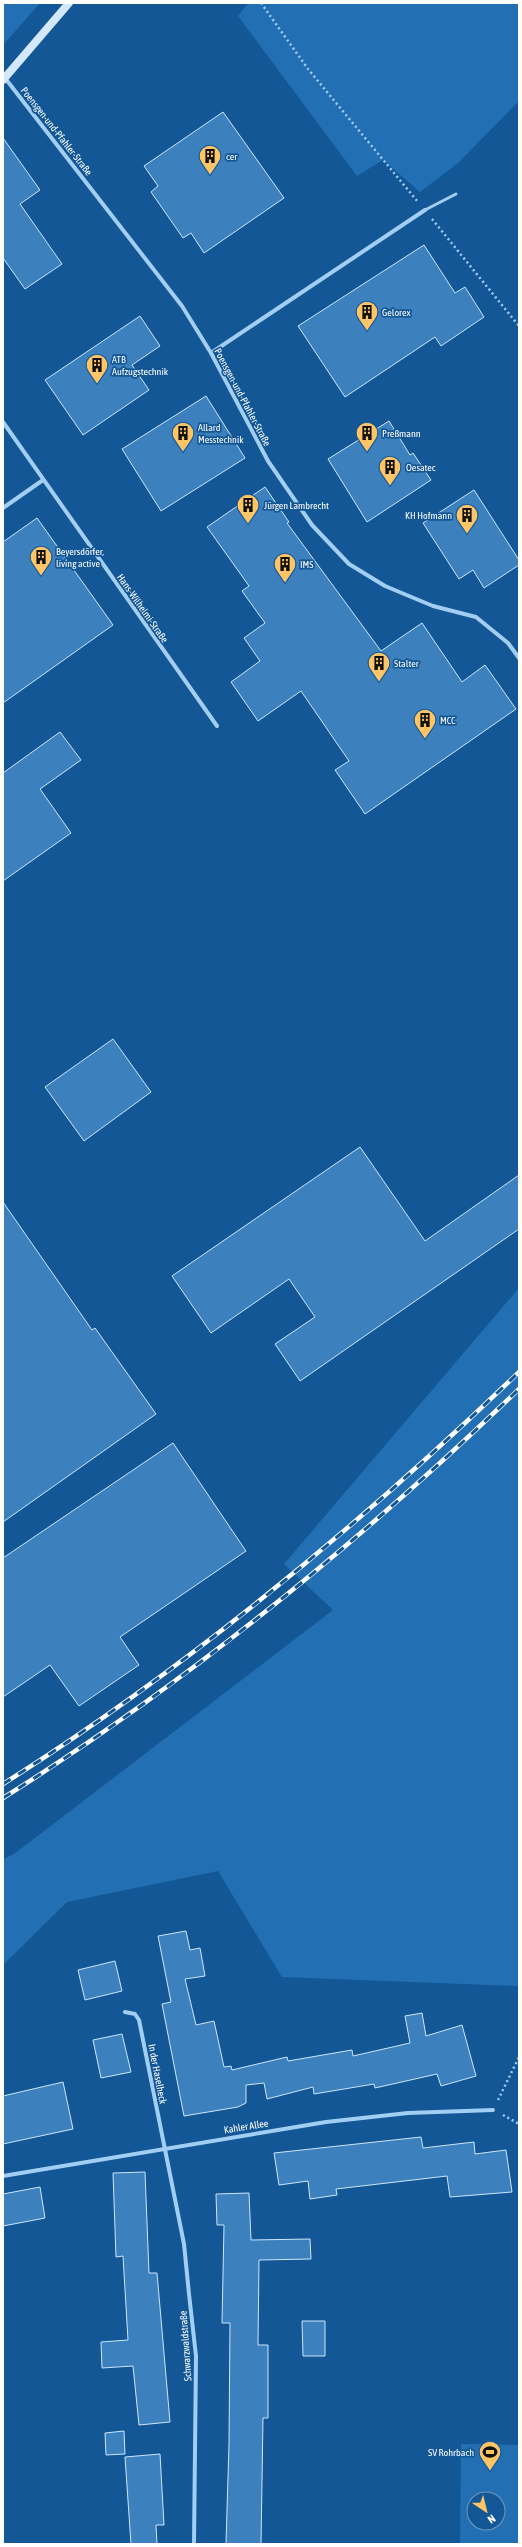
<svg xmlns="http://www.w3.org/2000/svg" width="522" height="2547" viewBox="0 0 522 2547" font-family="'Asap Condensed',sans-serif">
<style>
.green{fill:#2270b3;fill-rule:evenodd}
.building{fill:#3c81be;stroke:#cbe6fd}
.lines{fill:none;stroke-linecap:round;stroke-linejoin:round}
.path{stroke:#a3cef3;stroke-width:2.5;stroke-dasharray:2 3;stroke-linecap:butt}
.lane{stroke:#a3cef3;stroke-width:3}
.street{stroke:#a3cef3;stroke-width:4}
.secondary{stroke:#d3e8fc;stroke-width:8}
.rail-casing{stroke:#fff;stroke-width:4.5}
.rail{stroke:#135796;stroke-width:3;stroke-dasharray:9;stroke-linecap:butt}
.labels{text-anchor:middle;stroke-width:3.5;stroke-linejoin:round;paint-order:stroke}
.street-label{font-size:10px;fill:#fff;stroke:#135796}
.poi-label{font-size:10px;fill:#fff;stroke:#135796;text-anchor:start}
</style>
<rect width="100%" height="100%" fill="#135796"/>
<!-- green -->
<g class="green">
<polygon points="3,3 40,3 3,45"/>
<polygon points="248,3 519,3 519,101 458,163 420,192 383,160 357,176 238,16"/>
<polygon points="519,1288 519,1986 282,1977 218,1871 67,1902 3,1965 3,1859 14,1854 333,1610 284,1564"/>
<path d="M461 2444 519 2445V2544H460ZM474 2499H498V2523H474Z"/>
</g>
<!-- building -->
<g class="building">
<polygon points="223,112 284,198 204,253 191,233 183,238 151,192 158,186 144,166"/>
<polygon points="3,138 40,190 20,204 62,264 25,289 3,258"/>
<polygon points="424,245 455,293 465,287 484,317 441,346 435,337 345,397 298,326"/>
<polygon points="140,316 160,346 132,365 149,390 83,435 45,380"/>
<polygon points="206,396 245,458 161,511 122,449"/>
<polygon points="389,421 410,455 413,453 431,480 367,522 328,459"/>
<polygon points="265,487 289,522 287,523 381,651 422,623 462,682 485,665 516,709 365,814 335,770 349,761 301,691 258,721 231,682 260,661 244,638 265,623 242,591 249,586 207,527"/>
<polygon points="474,490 519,560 519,565 484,588 473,570 459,579 423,523"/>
<polygon points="37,518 113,625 3,703 3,542"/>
<polygon points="60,732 81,760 40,789 71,833 3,881 3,773"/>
<polygon points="113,1039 151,1092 84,1141 45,1087"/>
<polygon points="360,1147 425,1241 519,1175 519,1229 300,1381 275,1344 315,1317 289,1279 211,1333 172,1276"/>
<polygon points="3,1202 92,1330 95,1328 156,1414 3,1522"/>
<polygon points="173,1443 246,1551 120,1637 139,1665 79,1706 50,1665 3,1697 3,1558"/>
<polygon points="186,1931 190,1950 200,1948 205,1976 185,1979 196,2025 214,2021 224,2067 231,2066 232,2070 287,2057 288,2061 352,2050 353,2056 410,2043 405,2016 422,2013 426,2036 462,2025 476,2076 441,2086 437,2074 375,2088 374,2084 314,2094 313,2087 267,2099 264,2083 246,2085 246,2103 238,2107 184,2116 162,2004 171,2002 158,1936"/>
<polygon points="115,1961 122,1991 85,2000 78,1970"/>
<polygon points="122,2034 131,2072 101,2078 93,2040"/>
<polygon points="63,2082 73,2129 3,2144 3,2096"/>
<polygon points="421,2137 423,2148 474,2142 475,2154 506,2150 512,2192 450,2197 447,2176 336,2189 337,2195 310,2199 308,2181 279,2185 274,2153"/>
<polygon points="145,2172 149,2273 157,2273 170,2422 139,2425 133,2366 102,2368 101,2342 128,2340 123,2256 116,2257 113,2173"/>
<polygon points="40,2187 45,2218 3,2226 3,2194"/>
<polygon points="249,2193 251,2240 310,2239 311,2259 259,2260 258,2345 268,2345 268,2418 263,2418 261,2544 226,2544 229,2444 230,2323 222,2323 224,2225 217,2225 216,2194"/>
<polygon points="302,2321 325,2321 325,2356 303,2356"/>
<polygon points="124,2431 125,2454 106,2455 105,2433"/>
<polygon points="160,2454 164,2525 156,2525 157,2544 131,2544 125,2457"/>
</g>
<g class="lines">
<!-- path -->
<g class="path">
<polyline points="261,3 308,69 418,202"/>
<polyline points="432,219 519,326"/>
<polyline points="498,2100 519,2057"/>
<polyline points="503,2115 519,2124"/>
</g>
<!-- lane -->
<polyline class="lane" points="425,210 456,194"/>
<!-- street -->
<g class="street">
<polyline points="5,78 182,306 211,353 268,461 312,525 349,564 385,586 433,606 476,617 508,643 519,658"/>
<polyline points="211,353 425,210"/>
<polyline points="3,422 217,726"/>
<polyline points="3,508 43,480"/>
<polyline points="125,2012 135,2014 139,2020 184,2244 189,2294 196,2356 194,2544"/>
<polyline points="3,2176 326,2122 408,2113 493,2110"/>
</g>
<!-- secondary -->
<polyline class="secondary" points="3,80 69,3"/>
<!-- rail casing -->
<g class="rail-casing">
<g id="rail">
<path d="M3 1784C190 1666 360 1525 519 1372"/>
<path d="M3 1798C190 1681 360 1542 519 1389"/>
</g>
</g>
<!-- rail -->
<use href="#rail" class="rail"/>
</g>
<!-- icons -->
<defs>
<g id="building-pin" transform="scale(1.15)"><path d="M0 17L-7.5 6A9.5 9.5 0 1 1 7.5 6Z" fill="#ffc565" stroke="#135796"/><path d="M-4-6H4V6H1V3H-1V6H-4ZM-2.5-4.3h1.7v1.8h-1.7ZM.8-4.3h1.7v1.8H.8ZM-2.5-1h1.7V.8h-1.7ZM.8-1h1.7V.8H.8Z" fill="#111"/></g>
<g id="stadium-pin" transform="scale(1.15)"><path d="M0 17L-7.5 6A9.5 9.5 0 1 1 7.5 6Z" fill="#ffc565" stroke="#135796"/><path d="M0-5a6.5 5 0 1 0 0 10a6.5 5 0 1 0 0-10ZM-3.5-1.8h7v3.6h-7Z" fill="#111"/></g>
</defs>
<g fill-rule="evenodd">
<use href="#building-pin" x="210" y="156"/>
<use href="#building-pin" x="367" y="312"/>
<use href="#building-pin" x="97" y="365"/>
<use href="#building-pin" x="183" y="433"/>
<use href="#building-pin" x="367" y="433"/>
<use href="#building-pin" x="390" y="467"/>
<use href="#building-pin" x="248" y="505"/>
<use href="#building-pin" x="467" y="515"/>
<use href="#building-pin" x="41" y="557"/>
<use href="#building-pin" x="285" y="564"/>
<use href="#building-pin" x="379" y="663"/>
<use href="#building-pin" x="425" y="720"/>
<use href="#stadium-pin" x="490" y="2452"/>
</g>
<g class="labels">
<!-- street labels -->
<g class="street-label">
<text transform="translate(57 131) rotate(52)" y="4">Poensgen-und-Pfahler-Straße</text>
<text transform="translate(243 397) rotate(62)" y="4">Poensgen-und-Pfahler-Straße</text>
<text transform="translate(143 608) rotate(55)" y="4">Hans-Wilhelmi-Straße</text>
<text transform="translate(158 2074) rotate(79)" y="4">In der Haselheck</text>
<text transform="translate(246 2126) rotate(-9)" y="4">Kahler Allee</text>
<text transform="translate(185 2346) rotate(-94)" y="4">Schwarzwaldstraße</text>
</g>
<!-- poi labels -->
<g class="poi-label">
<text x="226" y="160">cer</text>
<text x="382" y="316">Gelorex</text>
<text x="112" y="363">ATB<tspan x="112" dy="12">Aufzugstechnik</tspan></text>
<text x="198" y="431">Allard<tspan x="198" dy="12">Messtechnik</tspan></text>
<text x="382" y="437">Preßmann</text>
<text x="406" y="471">Oesatec</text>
<text x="264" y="509">Jürgen Lambrecht</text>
<text x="452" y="519" text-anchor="end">KH Hofmann</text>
<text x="56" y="555">Beyersdörfer,<tspan x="56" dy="12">living active</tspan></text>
<text x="300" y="568">IMS</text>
<text x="394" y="667">Stalter</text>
<text x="440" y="724">MCC</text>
<text x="474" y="2456" text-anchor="end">SV Rohrbach</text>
</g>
</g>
<!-- border -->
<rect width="522" height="2547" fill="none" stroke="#ffffff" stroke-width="8"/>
<!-- north arrow -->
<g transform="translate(486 2511) rotate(145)"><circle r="19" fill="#135796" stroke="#719ac0"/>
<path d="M0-3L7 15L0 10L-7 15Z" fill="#ffc565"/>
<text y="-6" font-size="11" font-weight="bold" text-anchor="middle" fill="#ffffff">N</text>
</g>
</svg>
